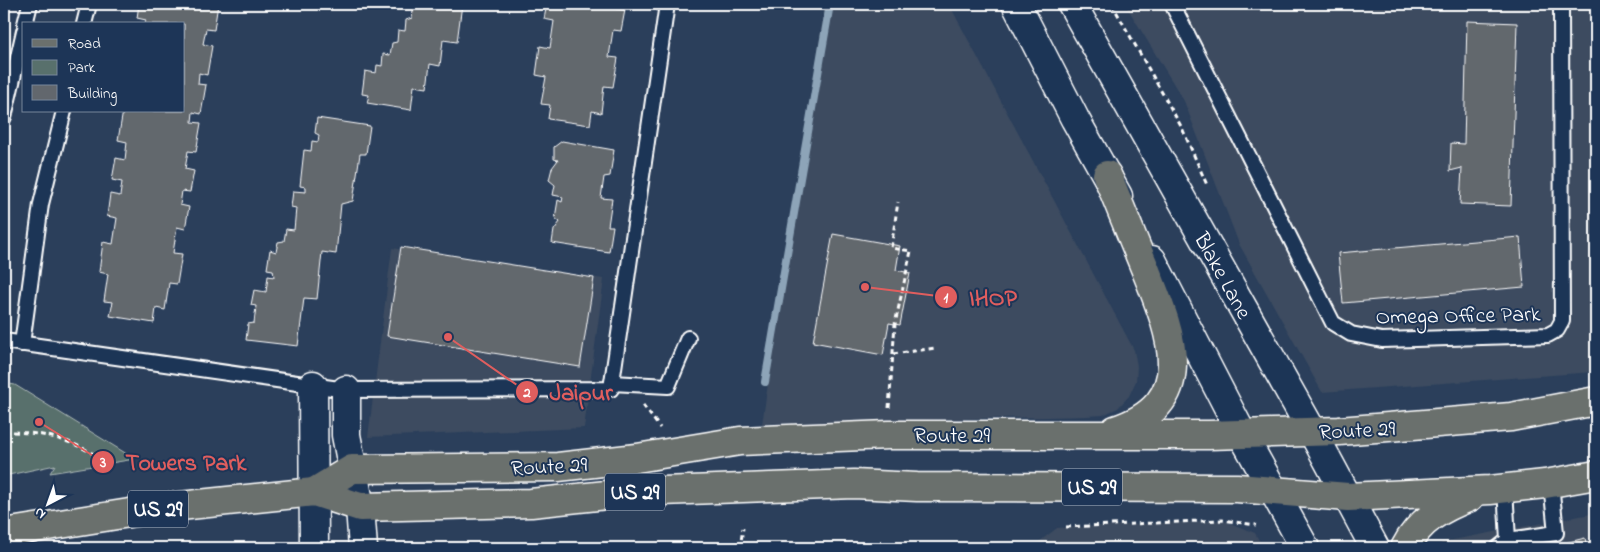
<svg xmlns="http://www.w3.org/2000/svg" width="1600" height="552" viewBox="0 0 1600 552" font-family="'Indie Flower',sans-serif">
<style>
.built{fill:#3c4b60}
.green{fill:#58706c;stroke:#acb8b6}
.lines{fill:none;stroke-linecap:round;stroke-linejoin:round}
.stream{stroke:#8da4b8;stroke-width:8}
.building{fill:#62676d;stroke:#fff}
.service-casing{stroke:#fff;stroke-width:18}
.minor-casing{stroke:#fff;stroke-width:31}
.secondary-casing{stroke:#fff;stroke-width:31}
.primary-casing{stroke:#fff;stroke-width:31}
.path{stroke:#fff;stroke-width:3;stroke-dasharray:5 4;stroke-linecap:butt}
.service{stroke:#1d3557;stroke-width:14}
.minor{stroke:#1d3557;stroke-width:28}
.secondary{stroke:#1d3557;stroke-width:28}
.primary{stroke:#6b706d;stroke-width:28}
.labels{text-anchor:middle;stroke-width:4;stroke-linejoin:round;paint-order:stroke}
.shield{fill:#1d3557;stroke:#bbc2cd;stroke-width:1}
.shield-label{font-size:21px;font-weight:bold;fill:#fff}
.street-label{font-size:22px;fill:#fff;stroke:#1d3557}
.leader{fill:none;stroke:#e05e5e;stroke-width:2}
.callout-dot{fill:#e05e5e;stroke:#1d3557;stroke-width:2}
.mark-label{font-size:15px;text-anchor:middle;font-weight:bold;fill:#fff}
.callout-label{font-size:24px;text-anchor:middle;font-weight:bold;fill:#e05e5e;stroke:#1d3557;stroke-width:4;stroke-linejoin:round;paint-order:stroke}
</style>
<rect width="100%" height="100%" fill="#2b3f5b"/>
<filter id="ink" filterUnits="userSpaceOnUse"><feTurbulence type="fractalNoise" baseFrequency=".02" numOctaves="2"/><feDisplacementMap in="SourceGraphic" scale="10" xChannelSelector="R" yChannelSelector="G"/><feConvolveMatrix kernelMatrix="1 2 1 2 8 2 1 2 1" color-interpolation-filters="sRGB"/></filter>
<g filter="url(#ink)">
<!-- built -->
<g class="built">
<polygon points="825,4 949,4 1134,350 1137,366 1136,381 1129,396 1118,408 1103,415 1087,416 762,424"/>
<polygon points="1125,4 1596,4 1594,372 1322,392 1239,244 1184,101"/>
<polygon points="392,248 604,279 584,428 368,437"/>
<polygon points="1596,513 1596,548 1439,548 1442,542"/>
<polygon points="1222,520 1255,533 1263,548 1031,548 1057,528"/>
</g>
<!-- green -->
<g class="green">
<polygon points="4,383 15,385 135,459 50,473 55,465 4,476"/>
<polygon points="1049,545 1049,548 944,548"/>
</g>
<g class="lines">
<!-- stream -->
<polyline class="stream" points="765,382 830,4"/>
</g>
<!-- building -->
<g class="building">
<polygon points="139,4 218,4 214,30 206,29 203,44 212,46 207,75 199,73 198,84 206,85 201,114 193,112 192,122 201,123 196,152 188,151 185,169 194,171 190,192 182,191 180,205 189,207 185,229 177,227 173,253 182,254 177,284 169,283 165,310 156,308 154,323 110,316 113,302 104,301 108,274 99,272 103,242 113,244 117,218 107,216 110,194 120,196 122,182 112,180 116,158 125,160 127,142 118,140 123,111 184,111 184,24 145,24 146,20 137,18"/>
<polygon points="414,4 462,4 457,42 443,40 440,66 430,64 427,88 414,86 411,110 367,103 369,95 362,94 365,71 376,73 377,65 382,66 383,54 390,55 392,43 397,42 398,30 405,31 406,20 412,18"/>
<polygon points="547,4 617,4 616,9 625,10 621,31 613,30 609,57 618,58 613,87 604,86 601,113 592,111 590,125 548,119 550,105 541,104 546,77 536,75 540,46 550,48 554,21 544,19"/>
<polygon points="1467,21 1517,23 1511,206 1460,204 1462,168 1450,171 1451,143 1464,144"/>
<polygon points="317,118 370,126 366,154 360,154 353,201 341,204 336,254 322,252 317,299 304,298 298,346 246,340 248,324 254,323 256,306 251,305 254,290 266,292 268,276 274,277 273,270 267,269 270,250 276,252 278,242 284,241 286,229 294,230 296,208 291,207 293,191 306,192 306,187 300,186 304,150 311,151 312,141 318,142 319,135 315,133"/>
<polygon points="562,141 614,150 610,176 604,177 601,198 612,199 608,226 613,226 609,252 552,243 554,230 560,222 555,218 558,200 562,202 563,197 553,195 555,185 549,180 552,168 558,160 554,159 554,147"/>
<polygon points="833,234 900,246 896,270 910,273 900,325 889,323 883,355 813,342"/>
<polygon points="1520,237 1524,287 1343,303 1338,253"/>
<polygon points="401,247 594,278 580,367 387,336"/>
<polygon points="1585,538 1587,548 1545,548"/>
</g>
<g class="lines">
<!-- service casing -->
<g class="service-casing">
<g id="service">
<polyline points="1172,4 1333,323 1351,334 1382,340 1548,335 1557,330 1562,321 1561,4"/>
<polyline points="25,24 30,4"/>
<polyline points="84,24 89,4"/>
<polyline points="4,117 24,31"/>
<polyline points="4,341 346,390 611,389 667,4"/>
<polyline points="22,344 41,204 64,111"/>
<polyline points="612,383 668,386 688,338"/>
<polyline points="1508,540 1556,533 1551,483"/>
<polyline points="1498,548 1508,540 1505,488"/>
</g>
</g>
<!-- minor casing -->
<g class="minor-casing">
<g id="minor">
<polyline points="313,385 314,548"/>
<polyline points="346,390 346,435 360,507 363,548"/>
</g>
</g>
<!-- secondary casing -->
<g class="secondary-casing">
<g id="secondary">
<polyline points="1016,4 1075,119 1118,196"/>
<polyline points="1072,4 1312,431 1375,548"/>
<polyline points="1152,260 1242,434 1305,548"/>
</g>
</g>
<!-- primary casing -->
<g class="primary-casing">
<g id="primary">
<path d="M1107 175C1120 206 1132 237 1145 268 1170 331 1202 402 1115 430"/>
<polyline points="314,492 352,469 558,467 637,458 740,441 889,435 1209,435 1339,431 1511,417 1596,401"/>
<polyline points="4,533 161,508 314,492 360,507 531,503 635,492 854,484 917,487 1237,488 1348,497 1490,490 1545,484 1596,475"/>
<path d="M1405 548C1419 520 1442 508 1470 497"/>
</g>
</g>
<!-- path -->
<g class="path">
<polyline points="1112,4 1182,128 1207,185"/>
<polyline points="893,354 935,348"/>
<polyline points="643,405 660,428"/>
<polyline points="889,408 895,324 911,251 891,248 898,202"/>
<path d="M4 432C44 431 81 442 113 467"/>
<polyline points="1066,527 1222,520 1256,525"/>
<polyline points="541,548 556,545 587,548"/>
<polyline points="740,548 743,528"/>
</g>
<!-- service -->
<use href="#service" class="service"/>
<!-- minor -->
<use href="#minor" class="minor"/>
<!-- secondary -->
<use href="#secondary" class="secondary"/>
<!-- primary -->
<use href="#primary" class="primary"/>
</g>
</g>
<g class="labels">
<!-- shield labels -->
<g class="shield">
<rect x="1062" y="468.5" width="60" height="37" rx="4"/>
<rect x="605" y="473.5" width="60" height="37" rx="4"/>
<rect x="128" y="490.5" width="60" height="37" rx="4"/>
</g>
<g class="shield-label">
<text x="1092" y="494">US 29</text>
<text x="635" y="499">US 29</text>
<text x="158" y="516">US 29</text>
</g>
<!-- street labels -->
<g class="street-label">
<text transform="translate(1224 275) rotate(61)" y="8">Blake Lane</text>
<text transform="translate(1458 314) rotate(-1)" y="8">Omega Office Park</text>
<text transform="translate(1357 429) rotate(-3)" y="8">Route 29</text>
<text x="952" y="442">Route 29</text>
<text transform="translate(549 465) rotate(-3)" y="8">Route 29</text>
</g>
</g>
<!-- callouts -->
<path class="leader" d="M865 287L946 297M448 337L527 392M39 422L103 462"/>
<g class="callout-dot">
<circle cx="865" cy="287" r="5"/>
<circle cx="448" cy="337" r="5"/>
<circle cx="39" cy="422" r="5"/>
<circle cx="946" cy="297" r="12"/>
<circle cx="527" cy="392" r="12"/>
<circle cx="103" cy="462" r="12"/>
</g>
<g class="mark-label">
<text x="946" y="302">1</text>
<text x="527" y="397">2</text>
<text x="103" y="467">3</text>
</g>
<g class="callout-label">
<text x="993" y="305">IHOP</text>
<text x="581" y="400">Jaipur</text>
<text x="186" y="470">Towers Park</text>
</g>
<!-- margin -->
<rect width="1600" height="552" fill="none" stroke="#1d3557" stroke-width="20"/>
<rect x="10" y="10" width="1580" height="532" fill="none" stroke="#fff" stroke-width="2" filter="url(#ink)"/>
<!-- legend -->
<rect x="22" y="22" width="162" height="90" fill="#1d3557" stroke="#77869a"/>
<rect x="32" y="39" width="25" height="8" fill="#6b706d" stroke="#77869a"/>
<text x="68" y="48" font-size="15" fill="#ffffff">Road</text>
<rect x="32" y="60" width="25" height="15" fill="#58706c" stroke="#77869a"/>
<text x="68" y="72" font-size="15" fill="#ffffff">Park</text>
<rect x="32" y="85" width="25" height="15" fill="#62676d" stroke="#77869a"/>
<text x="68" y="98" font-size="15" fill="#ffffff">Building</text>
<!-- north arrow -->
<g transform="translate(48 504) rotate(221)" stroke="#1d3557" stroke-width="4" paint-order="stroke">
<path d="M0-4L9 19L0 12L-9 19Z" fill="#ffffff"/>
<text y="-8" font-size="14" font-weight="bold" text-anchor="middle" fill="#ffffff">N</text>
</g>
</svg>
